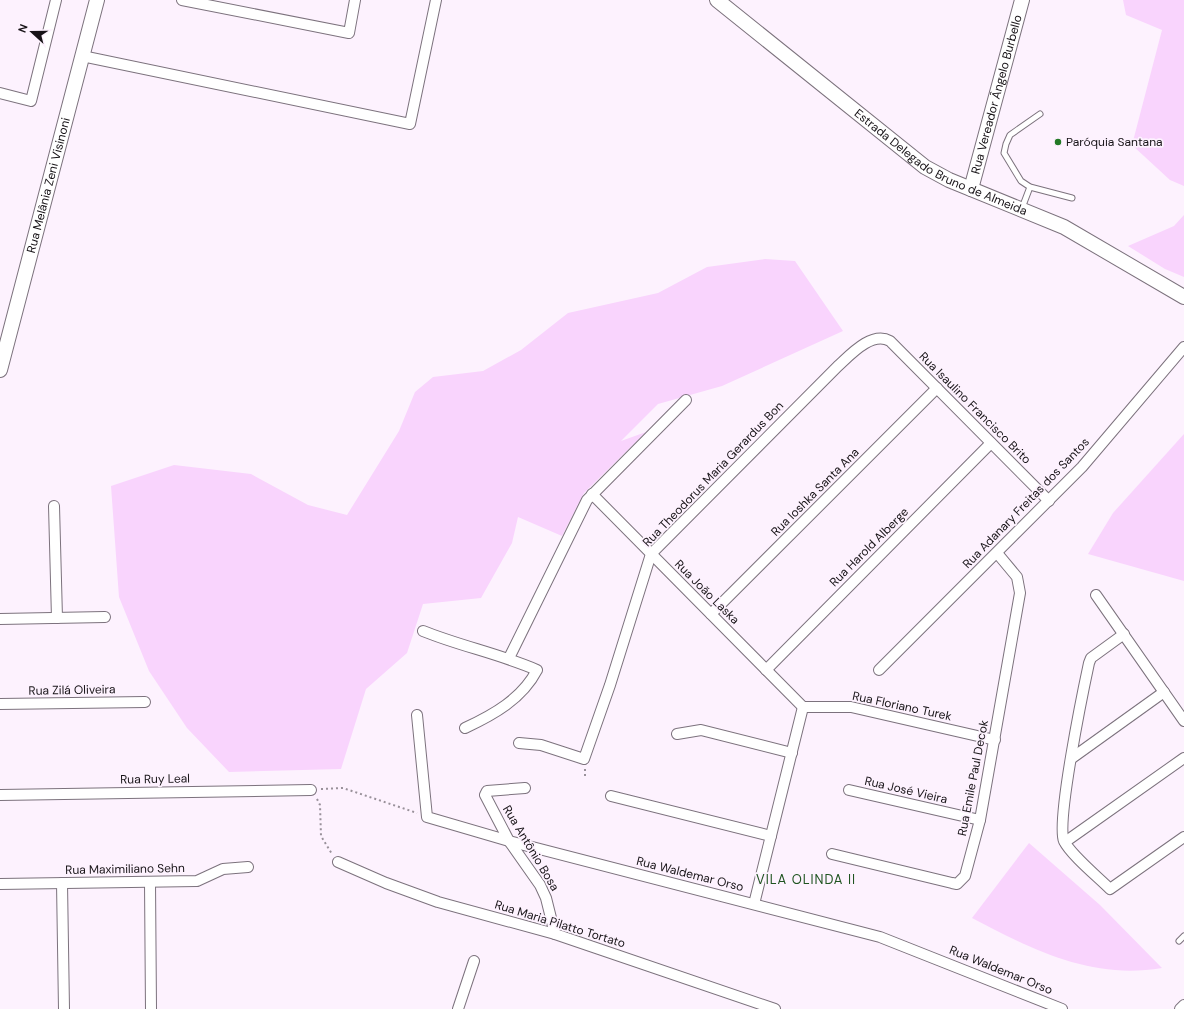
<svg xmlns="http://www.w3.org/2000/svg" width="1184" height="1009" viewBox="0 0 1184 1009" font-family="'DM Sans',sans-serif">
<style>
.green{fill:#f9d4fd}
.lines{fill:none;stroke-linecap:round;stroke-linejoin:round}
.lane-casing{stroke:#7c727d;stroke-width:7}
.street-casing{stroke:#7c727d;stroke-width:12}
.secondary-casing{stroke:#7c727d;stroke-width:16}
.path{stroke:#99919a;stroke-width:2;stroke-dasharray:2 3;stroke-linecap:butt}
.lane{stroke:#fff;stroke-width:5}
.street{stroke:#fff;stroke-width:10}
.secondary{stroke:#fff;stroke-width:14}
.poi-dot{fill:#237926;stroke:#fdf2fe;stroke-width:1.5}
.labels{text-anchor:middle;stroke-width:3.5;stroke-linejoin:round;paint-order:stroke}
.street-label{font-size:12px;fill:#171317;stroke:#fdf2fe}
.poi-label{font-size:12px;fill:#171317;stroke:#fdf2fe;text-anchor:start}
.neighbourhood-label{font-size:13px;letter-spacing:1px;fill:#1f5420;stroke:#fdf2fe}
</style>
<rect width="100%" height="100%" fill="#fdf2fe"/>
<!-- green -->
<g class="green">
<polygon points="1123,0 1184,0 1184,186 1170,180 1132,145 1162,30 1126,15"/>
<polygon points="1184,215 1184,277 1165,269 1128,246 1174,226"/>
<polygon points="765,259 795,261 843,331 722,386 658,404 621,441 646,432 584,493 562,536 518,517 512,543 481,598 423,604 407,653 366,689 341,769 229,772 187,728 149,671 119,597 111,486 174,465 251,474 308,505 347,515 399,431 415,392 433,377 483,371 521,350 568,313 658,293 707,267"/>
<polygon points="1184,434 1184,581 1088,554 1113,513"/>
<path d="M1029 843 1100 905 1162 968C1091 980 1033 950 972 918Z"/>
</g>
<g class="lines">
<!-- lane casing -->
<g class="lane-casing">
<g id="lane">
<polyline points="1040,114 1010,135 1006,144 1004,153 1021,181 1030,187 1072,198"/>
<polyline points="1022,208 1030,187"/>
<polyline points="1179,941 1184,936"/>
</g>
</g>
<!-- street casing -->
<g class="street-casing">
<g id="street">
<polyline points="182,0 349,33 355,0"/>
<polyline points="82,56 410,124 436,0"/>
<polyline points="0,93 31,101 56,0"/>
<polyline points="592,494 803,707"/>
<polyline points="54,506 57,618"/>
<polyline points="1096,595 1184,721"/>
<polyline points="711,614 937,388"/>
<polyline points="0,619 105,617"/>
<path d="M423 631C460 646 500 654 537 670 522 699 493 715 465 728"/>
<path d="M1124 634 1091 658 1089 663C1083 691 1056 822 1064 841 1071 855 1098 877 1110 889L1184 837"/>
<polyline points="509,658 587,500 686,400"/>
<polyline points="766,670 991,443"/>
<polyline points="879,670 1082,467 1184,347"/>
<polyline points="0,704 145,702"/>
<polyline points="803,707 851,707 995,740"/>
<polyline points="417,715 427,817 509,841 880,937 1062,1009"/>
<polyline points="677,734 701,730 792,753"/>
<path d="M519 743 541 745 584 759 610 685 651 554 838 366C851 354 872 331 890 341L1049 501"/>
<polyline points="1072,758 1164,692"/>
<polyline points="525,788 487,791 485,795 509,841 540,885 546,898 555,934"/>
<polyline points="849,790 980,820"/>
<polyline points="0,795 311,790"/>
<polyline points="611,796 771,836"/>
<polyline points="1065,842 1184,758"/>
<polyline points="832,854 952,883 957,884 965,876 980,820 1020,593 1017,577 997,553"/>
<polyline points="338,862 386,883 438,902 555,934 775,1009"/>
<polyline points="150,882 151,1009"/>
<polyline points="62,883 64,1009"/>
<polyline points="0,884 197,881 223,869 248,867"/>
<polyline points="754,904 803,707"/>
<polyline points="458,1009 474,961"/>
<polyline points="1180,1009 1184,1005"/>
</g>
</g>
<!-- secondary casing -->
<g class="secondary-casing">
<g id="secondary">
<path id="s1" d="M717 0 925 167 949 180 1064 227 1184 297"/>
<path id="s2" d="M971 189 1022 0"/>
<path id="s3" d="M0 370 97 0"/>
</g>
</g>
<!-- path -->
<g class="path">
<polyline points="585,769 585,776"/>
<polyline points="321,789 343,788 417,813"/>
<polyline points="317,799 320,805 321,836 332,854"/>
</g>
<!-- lane -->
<use href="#lane" class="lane"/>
<!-- street -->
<use href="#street" class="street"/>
<!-- secondary -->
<use href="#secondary" class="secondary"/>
</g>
<!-- markers -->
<circle class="poi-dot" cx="1058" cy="142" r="4"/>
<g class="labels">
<!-- street labels -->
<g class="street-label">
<text dy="4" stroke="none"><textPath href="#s2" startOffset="98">Rua Vereador Ângelo Burbello</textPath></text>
<text dy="4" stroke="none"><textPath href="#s1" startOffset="278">Estrada Delegado Bruno de Almeida</textPath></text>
<text dy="4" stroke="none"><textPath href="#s3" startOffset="191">Rua Melânia Zeni Visinoni</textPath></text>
<text transform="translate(975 408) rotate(45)" y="4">Rua Isaulino Francisco Brito</text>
<text transform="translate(713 474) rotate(-46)" y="4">Rua Theodorus Maria Gerardus Bon</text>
<text transform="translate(815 492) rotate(-45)" y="4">Rua Ioshka Santa Ana</text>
<text transform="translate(1026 503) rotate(-46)" y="4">Rua Adanary Freitas dos Santos</text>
<text transform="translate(869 547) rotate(-45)" y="4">Rua Harold Alberge</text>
<text transform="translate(707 592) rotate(45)" y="4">Rua João Laska</text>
<text transform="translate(72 690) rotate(-1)" y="4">Rua Zilá Oliveira</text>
<text transform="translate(902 706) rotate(12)" y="4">Rua Floriano Turek</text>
<text transform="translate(973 778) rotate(-79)" y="4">Rua Emile Paul Decok</text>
<text transform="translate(155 779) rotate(-1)" y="4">Rua Ruy Leal</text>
<text transform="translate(906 790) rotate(13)" y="4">Rua José Vieira</text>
<text transform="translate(531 848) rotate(59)" y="4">Rua Antônio Bosa</text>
<text transform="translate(125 869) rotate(-1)" y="4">Rua Maximiliano Sehn</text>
<text transform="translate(690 874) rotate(14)" y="4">Rua Waldemar Orso</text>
<text transform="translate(560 924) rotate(17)" y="4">Rua Maria Pilatto Tortato</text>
<text transform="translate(1001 970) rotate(22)" y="4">Rua Waldemar Orso</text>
</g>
<!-- poi labels -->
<g class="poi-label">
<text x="1066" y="146">Paróquia Santana</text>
</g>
<!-- neighbourhood labels -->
<g class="neighbourhood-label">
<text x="806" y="884">VILA OLINDA II</text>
</g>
</g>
<!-- north arrow -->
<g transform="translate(32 32) rotate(291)" stroke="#fdf2fe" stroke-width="3" paint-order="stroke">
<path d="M0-3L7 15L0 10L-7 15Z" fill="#171317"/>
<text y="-6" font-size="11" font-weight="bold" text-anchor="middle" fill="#171317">N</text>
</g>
</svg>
